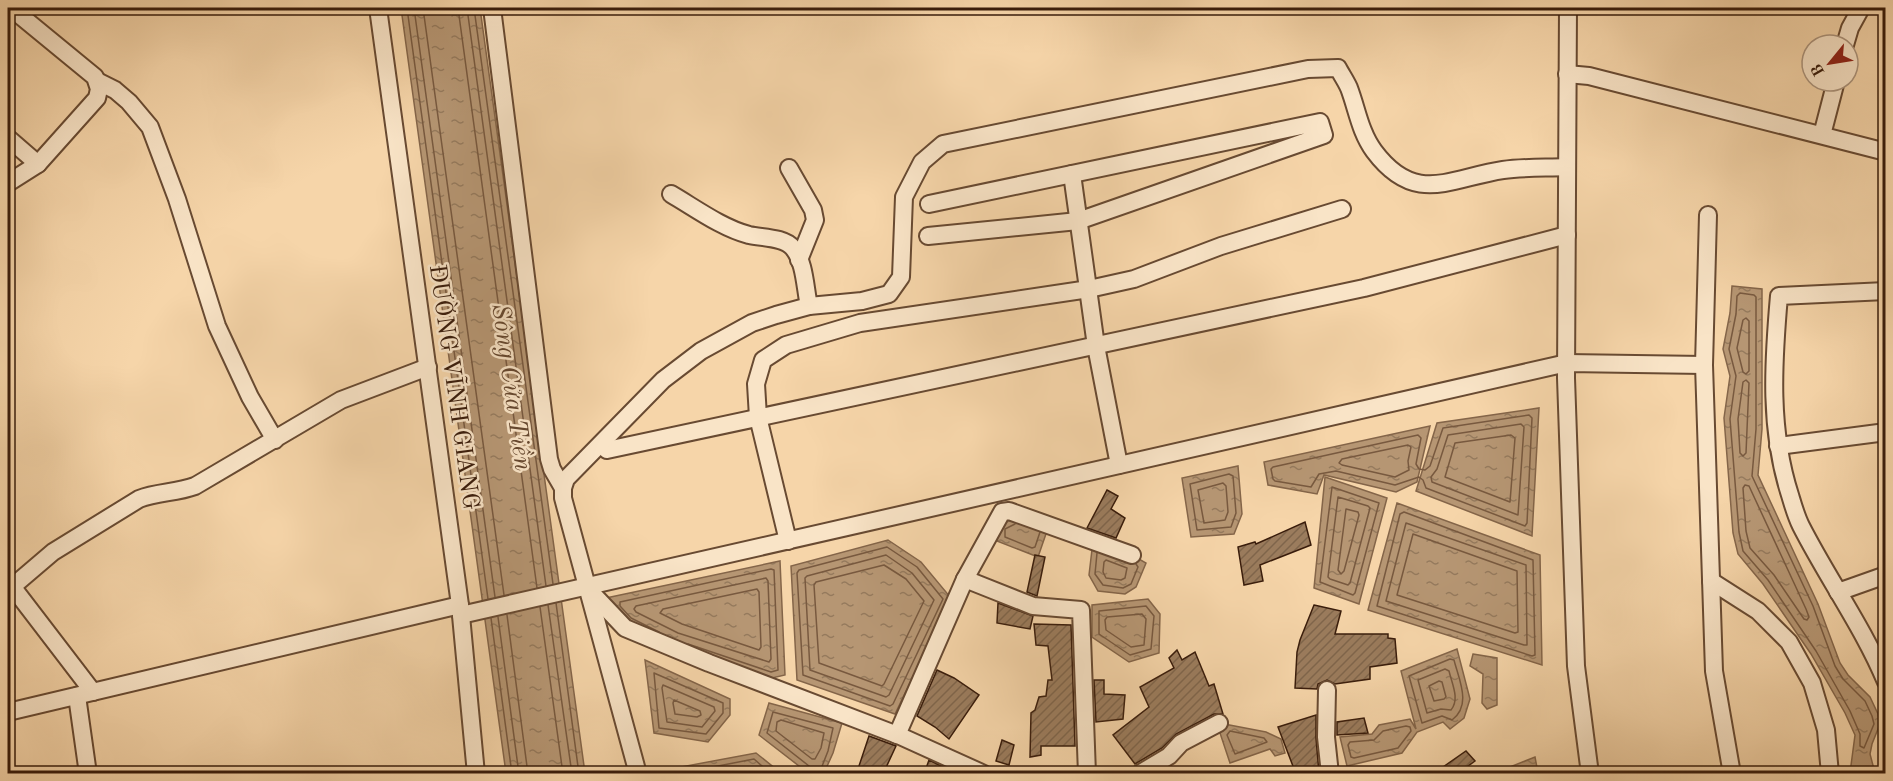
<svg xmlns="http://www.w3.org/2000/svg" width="1893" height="781" viewBox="0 0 1893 781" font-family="'Old Standard TT',serif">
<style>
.water{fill:url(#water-ripples);stroke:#846549;stroke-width:1.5}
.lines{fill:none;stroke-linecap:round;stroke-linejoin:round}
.shore{stroke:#78593f;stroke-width:1.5}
.building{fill:url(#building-hatch);stroke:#391c0b;stroke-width:1.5}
.minor-casing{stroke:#684a32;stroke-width:20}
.minor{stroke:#f9e4c7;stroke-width:16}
.labels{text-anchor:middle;stroke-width:5;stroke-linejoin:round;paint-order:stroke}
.street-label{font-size:24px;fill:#391c0b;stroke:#f9e4c7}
.water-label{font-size:26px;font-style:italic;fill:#65472f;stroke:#f9e4c7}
</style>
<defs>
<pattern id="water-ripples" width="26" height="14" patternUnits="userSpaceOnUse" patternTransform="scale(1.5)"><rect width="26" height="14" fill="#b69673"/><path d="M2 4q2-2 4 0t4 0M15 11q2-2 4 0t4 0" fill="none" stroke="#957a5d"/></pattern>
<pattern id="building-hatch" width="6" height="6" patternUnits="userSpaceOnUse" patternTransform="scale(1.5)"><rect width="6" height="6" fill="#9b7c5d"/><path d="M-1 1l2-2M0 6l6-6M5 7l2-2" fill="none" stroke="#7f654b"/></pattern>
</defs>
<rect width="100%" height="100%" fill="#f6d5a9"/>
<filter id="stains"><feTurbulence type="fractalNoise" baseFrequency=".00333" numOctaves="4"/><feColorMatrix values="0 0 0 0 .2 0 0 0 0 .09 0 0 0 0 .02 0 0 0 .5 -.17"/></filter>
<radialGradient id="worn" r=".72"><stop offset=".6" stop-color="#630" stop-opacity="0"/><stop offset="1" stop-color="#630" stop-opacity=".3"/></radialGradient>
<!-- water -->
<g class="water">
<polygon points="401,8 480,8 585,773 506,773"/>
<polygon points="1732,286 1762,289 1762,429 1758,475 1818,604 1840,663 1848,675 1870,697 1878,714 1880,724 1872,744 1870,754 1875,773 1850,773 1855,735 1845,713 1811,654 1763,584 1738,554 1733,533 1724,418 1730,376 1723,349 1730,313"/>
<polygon points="1539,408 1532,536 1416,491 1437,423"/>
<polygon points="1430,426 1417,482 1396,492 1324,475 1317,494 1268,485 1264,462"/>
<polygon points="1238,466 1242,514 1234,534 1191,537 1182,478"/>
<polygon points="1325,477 1387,498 1359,604 1314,588"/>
<polygon points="1397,503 1540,555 1542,665 1368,610"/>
<polygon points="1009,518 1048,528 1038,557 997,541 999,526"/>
<polygon points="888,540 921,562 951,598 895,714 797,680 791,566"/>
<polygon points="1093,541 1132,555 1146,563 1136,587 1125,594 1098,591 1089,575"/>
<polygon points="780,561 785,675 772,678 673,645 627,623 606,598"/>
<polygon points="1148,599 1160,614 1159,653 1129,662 1092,637 1092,605"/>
<polygon points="1457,649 1470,699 1464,718 1450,729 1443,722 1417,732 1402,753 1347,766 1340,737 1372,734 1379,725 1410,719 1416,729 1401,671"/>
<polygon points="1473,654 1497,658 1497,705 1487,709 1482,703 1483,674 1470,666"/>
<polygon points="645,660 730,699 730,715 708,742 654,733"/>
<polygon points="769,703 842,723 833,753 824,773 808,773 759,735"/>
<polygon points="1219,723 1266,732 1281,739 1285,753 1275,756 1270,749 1230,763 1217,724"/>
<polygon points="756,753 781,773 666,774 665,770"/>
<polygon points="1535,757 1538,773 1512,773 1510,767"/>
</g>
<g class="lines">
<!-- shore -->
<g class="shore">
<polyline points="407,8 488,599"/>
<polyline points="414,8 495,597"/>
<polyline points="423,8 504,595"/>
<polyline points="458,8 537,588"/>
<polyline points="467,8 546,586"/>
<polyline points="474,8 553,584"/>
<polygon points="1740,293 1754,295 1756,297 1756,429 1752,476 1813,606 1835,666 1843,679 1865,701 1872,716 1874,724 1864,748 1860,746 1860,734 1850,711 1816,651 1768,580 1743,551 1739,532 1730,419 1736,376 1729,349 1736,314 1737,296"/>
<polygon points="1746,318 1749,321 1749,371 1746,374 1743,372 1737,348 1743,320"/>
<polygon points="1746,380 1749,383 1746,453 1743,456 1740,453 1738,419 1743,382"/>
<polygon points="1529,415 1532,418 1527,523 1525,526 1426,488 1423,480 1419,477 1395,485 1336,471 1319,474 1311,487 1275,481 1273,479 1271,469 1273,467 1418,435 1421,438 1416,464 1419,469 1425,470 1430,466 1443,428"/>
<polygon points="1521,424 1524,427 1518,515 1432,482 1431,477 1437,469 1448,435"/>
<polygon points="1511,435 1515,438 1510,502 1445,477 1455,443"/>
<polygon points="1408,445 1411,447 1408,461 1409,470 1395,477 1342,465 1339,463 1342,459"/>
<polygon points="1229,474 1233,476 1236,513 1231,527 1197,530 1190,484"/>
<polygon points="1223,483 1226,486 1228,512 1225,520 1204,523 1198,490"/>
<polygon points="1745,485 1749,486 1806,609 1809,617 1807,620 1804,619 1774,575 1750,548 1746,531 1743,488"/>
<polygon points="1332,487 1379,503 1355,593 1353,595 1320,582"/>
<polygon points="1338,497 1368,506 1370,508 1350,583 1348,585 1330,579 1328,577"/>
<polygon points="1346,509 1358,512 1359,515 1344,571 1341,574 1338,570"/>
<polygon points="1404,512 1533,560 1535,655 1532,656 1377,606 1400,514"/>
<polygon points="1406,523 1526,565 1527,645 1524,645 1386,601"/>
<polyline points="1015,524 1005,529 1005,537 1032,548 1035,547 1040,532"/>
<polygon points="1413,534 1517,571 1518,632 1515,633 1397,595"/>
<polygon points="887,547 917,567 943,599 893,704 890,706 803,675 797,573 799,570"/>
<polyline points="1097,553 1095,574 1103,585 1123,588 1131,584 1138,567 1136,564"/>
<polygon points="886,555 912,573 934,600 889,695 886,697 810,670 805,578 807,576"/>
<polygon points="1106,560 1127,568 1125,578 1121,580 1106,578 1103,572 1104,562"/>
<polygon points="884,565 906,579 924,601 884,684 882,686 819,663 814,585 816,582"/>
<polygon points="766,578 768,581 771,659 769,662 678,633 636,612 634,609 636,606"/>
<polygon points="757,589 759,592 761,647 759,650 682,624 660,613 663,609"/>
<polyline points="556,603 579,774"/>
<polyline points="548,605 572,774"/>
<polygon points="1146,606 1154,616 1151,649 1130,655 1099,634 1099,611"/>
<polyline points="540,607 563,774"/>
<polygon points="1142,614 1146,619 1144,645 1131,647 1106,630 1105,620 1107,617"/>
<polyline points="507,615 528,774"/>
<polyline points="498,617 519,774"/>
<polyline points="491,618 512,774"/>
<polyline points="659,632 631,618 620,606 620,602 771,569 774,570 778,670 771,672 688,644"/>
<path d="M1450 659 1454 660C1459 680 1472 705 1452 720L1442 716 1422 723 1409 676Z"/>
<path d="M1445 669 1449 671C1452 684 1460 699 1451 710L1441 709 1427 713 1418 680Z"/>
<polygon points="654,673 723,703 723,713 706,734 659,728"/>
<polygon points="1439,681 1442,682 1446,697 1444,699 1434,701 1429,686"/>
<polygon points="663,685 714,707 715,711 702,727 667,722 662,688"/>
<polygon points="674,700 700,711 701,715 697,717 675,714 673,703"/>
<polygon points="781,720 824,733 821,748 815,759 812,759 776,731 777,722"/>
<polygon points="1406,726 1410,727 1411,731 1398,748 1354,758 1351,757 1348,745 1350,742 1374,740 1383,731"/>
<polygon points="1230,731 1264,738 1267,742 1235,754 1227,735"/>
<polyline points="677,774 754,759 771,774"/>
<polyline points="811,774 809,766 767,733 773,712 833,728 828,751 819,774"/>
</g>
</g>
<!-- building -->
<g class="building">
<polygon points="1107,490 1118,496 1111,509 1125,518 1116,538 1087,528"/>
<polygon points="1305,522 1311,545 1260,565 1263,581 1244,585 1238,547 1255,542 1256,544"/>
<polygon points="1035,555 1045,557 1037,596 1027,592"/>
<polygon points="998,603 1033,616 1030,629 997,623"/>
<polygon points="1314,605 1341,611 1335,634 1388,634 1388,638 1395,639 1397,663 1370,667 1370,679 1335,684 1327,680 1318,684 1317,689 1295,688 1297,652 1300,640"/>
<polygon points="1034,624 1071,625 1075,746 1041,746 1041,755 1030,757 1031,713 1035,710 1039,697 1046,696 1048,680 1052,680 1048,646 1036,645"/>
<polygon points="1177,650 1182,660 1195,652 1209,686 1214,684 1223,714 1214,714 1176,734 1162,748 1135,764 1113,735 1149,707 1140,687 1174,668 1169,658"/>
<polygon points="937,670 954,678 979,695 949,739 935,727 917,716"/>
<polygon points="1094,680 1104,680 1104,694 1125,695 1123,719 1096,722"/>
<polygon points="1316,715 1316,738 1319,773 1296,774 1278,727"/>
<polygon points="1364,718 1368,733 1337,735 1337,722"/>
<polygon points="869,736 896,746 883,774 867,774 858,769"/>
<polygon points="1002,740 1014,745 1009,765 996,761"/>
<polygon points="1466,751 1475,761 1457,774 1433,774"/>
<polygon points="929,760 957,774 924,774"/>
</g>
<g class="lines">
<!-- minor casing -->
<g class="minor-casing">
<g id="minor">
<polyline points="378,8 460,605 476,774"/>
<polyline points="492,8 549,459 552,469 563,488"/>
<polyline points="1568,8 1566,378 1576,666 1590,774"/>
<polyline points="1845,45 1850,28 1861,8"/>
<polyline points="1567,74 1589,76 1886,152"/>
<polyline points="97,81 115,90 129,102 150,127 177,199 217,326 250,397 275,440"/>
<polyline points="1822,135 1836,81"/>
<polyline points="8,138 38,164"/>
<polyline points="789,168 813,210 815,220 799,260"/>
<polyline points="1072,174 1096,346 1119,465"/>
<polyline points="8,183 38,164 97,98 99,89 95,77 11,8"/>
<path d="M671 194C695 208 722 228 749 235 763 238 784 237 793 248 805 262 805 288 809 306"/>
<polyline points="1708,215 1704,365 1714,671 1732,774"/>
<polyline points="928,236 1078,221 1324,135 1320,122 929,204"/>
<path d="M1886 291 1779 296C1773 364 1769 430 1790 495 1793 505 1796 516 1801 526 1828 579 1863 627 1886 682"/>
<polyline points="1778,446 1886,432"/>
<polyline points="607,450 1364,288 1567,235"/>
<polyline points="788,541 758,417 756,384 763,360 786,345 860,323 1089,289 1134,279 1221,246 1342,209"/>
<polyline points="965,579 1033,606 1081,610 1087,774"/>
<polyline points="8,581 93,692"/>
<polyline points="1711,581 1758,611 1789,642 1812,683 1826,730 1830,774"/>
<path d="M12 587 53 552 139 499C157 492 176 493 195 486L341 400 428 367"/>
<polyline points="589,590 625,628 709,663 900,736 984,774"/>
<polyline points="1838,592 1886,575"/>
<polyline points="461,615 1567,363 1704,365"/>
<polyline points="1327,690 1326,737 1330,774"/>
<polyline points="77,696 88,774"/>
<polyline points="8,712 460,605"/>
<polyline points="897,735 965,579 1002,512 1009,511 1132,555"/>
<path d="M638 774 563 498V488L566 479 663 380 701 351 752 323 776 315 809 306 862 301 889 294 901 277 904 197 922 162 943 144 1308 69 1338 68C1341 74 1346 81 1349 88 1357 109 1360 132 1374 151 1415 206 1450 178 1503 170 1524 167 1546 168 1567 167"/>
<polyline points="1139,774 1169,756 1181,743 1219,723"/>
</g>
</g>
<!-- minor -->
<use href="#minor" class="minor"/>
</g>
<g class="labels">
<!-- street labels -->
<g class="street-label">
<text transform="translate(455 387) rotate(82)" y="8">ĐƯỜNG VĨNH GIANG</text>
</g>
<!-- water labels -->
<g class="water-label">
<text transform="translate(513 387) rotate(82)" y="9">Sông Cửa Tiền</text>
</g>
</g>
<!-- margin -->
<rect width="1893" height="781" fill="none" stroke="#f6d5a9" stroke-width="30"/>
<rect x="9" y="9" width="1875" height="763" fill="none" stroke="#391c0b" stroke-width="3"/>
<rect x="15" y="15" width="1863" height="751" fill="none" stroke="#391c0b" stroke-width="1.5"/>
<!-- north arrow -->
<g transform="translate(1830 63) rotate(240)"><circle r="28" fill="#f9e4c7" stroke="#ac947c" stroke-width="1.5"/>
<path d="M0-4.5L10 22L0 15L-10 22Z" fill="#8f2418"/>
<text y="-9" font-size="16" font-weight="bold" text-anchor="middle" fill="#391c0b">B</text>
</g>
<rect width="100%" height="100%" filter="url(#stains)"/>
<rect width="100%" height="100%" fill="url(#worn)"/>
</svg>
